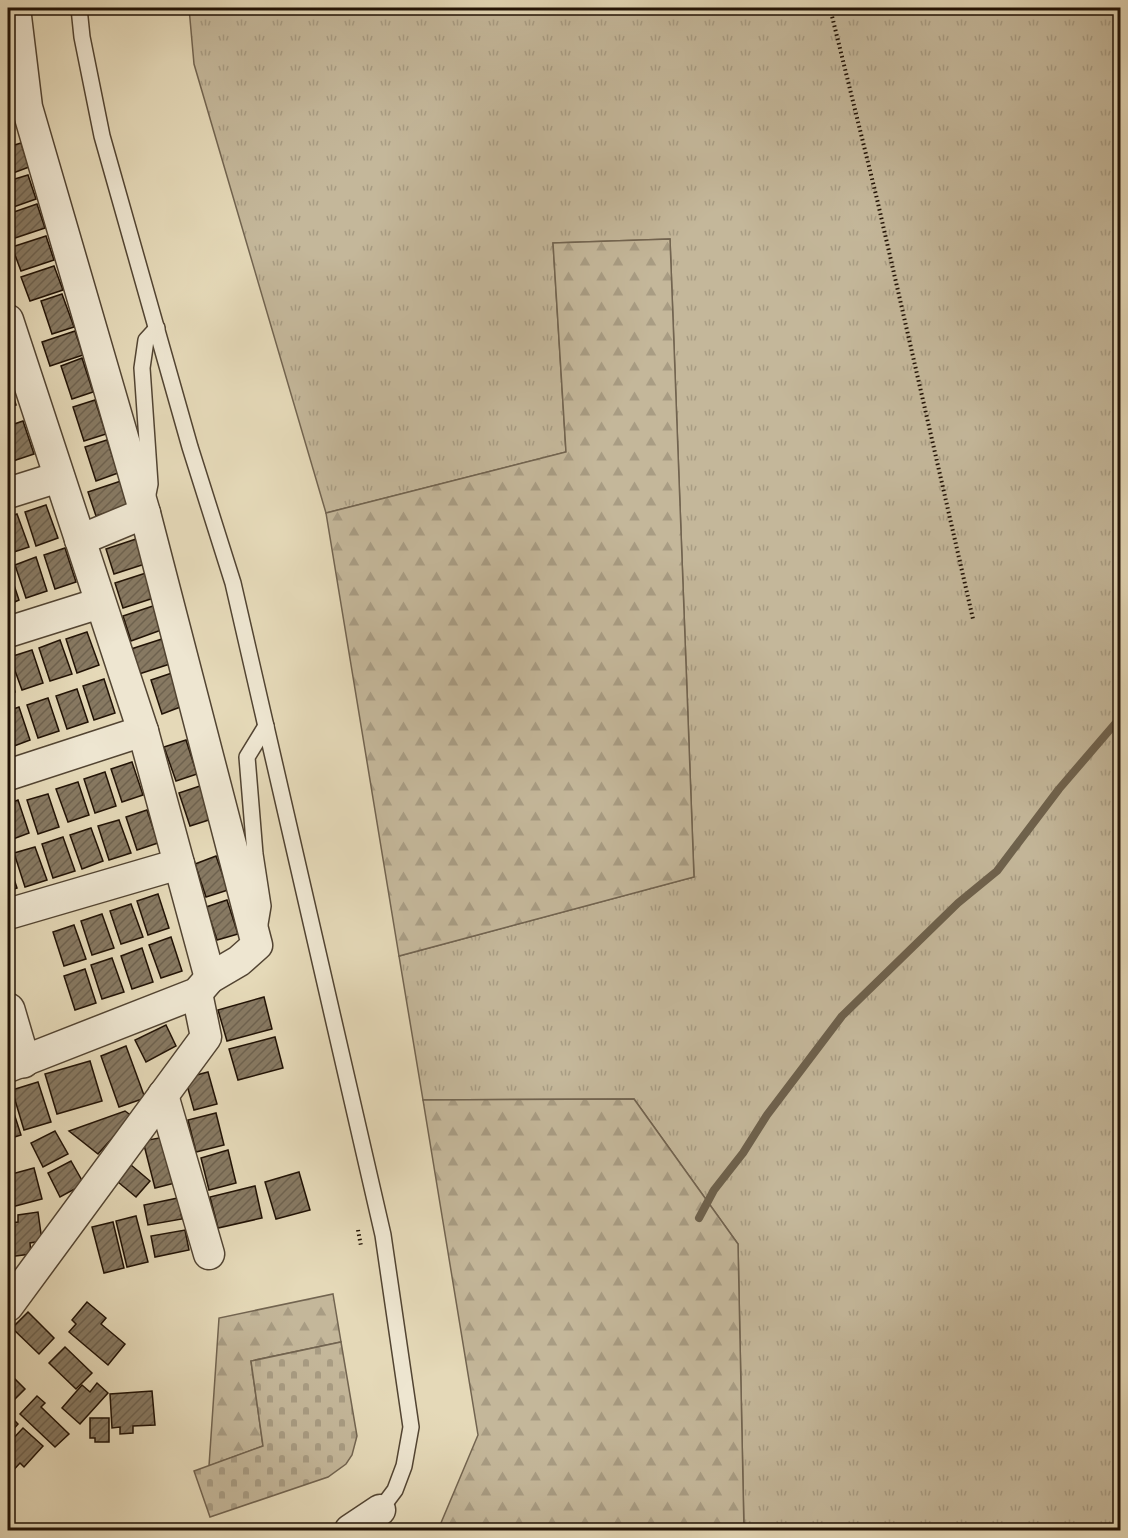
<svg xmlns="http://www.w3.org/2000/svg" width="1128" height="1538" viewBox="0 0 1128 1538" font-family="'Old Standard TT',serif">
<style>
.grass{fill:url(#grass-tufts);stroke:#726450;stroke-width:1.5}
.forest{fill:url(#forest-firs);stroke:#726450;stroke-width:1.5}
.cemetery{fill:url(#cemetery-stones);stroke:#726450;stroke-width:1.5}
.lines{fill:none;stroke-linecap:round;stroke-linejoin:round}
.stream{stroke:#6e614c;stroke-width:8}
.building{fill:url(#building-hatch);stroke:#211205;stroke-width:1.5}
.service-casing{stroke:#524432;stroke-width:18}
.minor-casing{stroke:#524432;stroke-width:33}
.tertiary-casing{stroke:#524432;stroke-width:36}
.path{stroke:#211205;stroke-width:4;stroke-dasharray:1.5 3;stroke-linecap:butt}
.service{stroke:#eee6d1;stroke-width:15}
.minor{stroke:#eee6d1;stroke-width:30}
.tertiary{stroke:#eee6d1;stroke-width:33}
</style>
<defs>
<pattern id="grass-tufts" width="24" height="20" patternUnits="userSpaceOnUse" patternTransform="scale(1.5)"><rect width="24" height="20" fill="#c4b79a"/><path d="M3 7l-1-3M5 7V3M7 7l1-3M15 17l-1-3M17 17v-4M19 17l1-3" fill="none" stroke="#a89c83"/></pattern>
<pattern id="forest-firs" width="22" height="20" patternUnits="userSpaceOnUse" patternTransform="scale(1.5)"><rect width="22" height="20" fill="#c4b79a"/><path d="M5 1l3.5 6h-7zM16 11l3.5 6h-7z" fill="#a89c83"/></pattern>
<pattern id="cemetery-stones" width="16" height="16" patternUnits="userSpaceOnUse" patternTransform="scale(1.5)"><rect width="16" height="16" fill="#c4b79a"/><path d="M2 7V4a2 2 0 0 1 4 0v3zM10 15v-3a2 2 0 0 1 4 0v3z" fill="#a89c83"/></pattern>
<pattern id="building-hatch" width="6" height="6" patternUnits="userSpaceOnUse" patternTransform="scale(1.5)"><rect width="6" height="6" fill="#877962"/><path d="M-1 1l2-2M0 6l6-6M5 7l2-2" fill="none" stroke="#6e624f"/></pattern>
</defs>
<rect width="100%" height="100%" fill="#e5d9b8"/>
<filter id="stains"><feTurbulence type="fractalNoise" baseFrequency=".00333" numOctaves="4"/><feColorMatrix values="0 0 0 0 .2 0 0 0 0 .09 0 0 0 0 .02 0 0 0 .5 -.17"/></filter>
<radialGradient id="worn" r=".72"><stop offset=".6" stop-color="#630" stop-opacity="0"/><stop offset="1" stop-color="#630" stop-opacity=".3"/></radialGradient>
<!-- grass -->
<polygon class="grass" points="189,8 1120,8 1120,1530 744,1530 738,1244 634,1099 423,1100 399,956 694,877 670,239 553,243 566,452 326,513 194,64"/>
<!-- forest -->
<g class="forest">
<polygon points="670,239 694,877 399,956 326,513 566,452 553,243"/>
<polygon points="634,1099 738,1244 744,1530 438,1530 478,1435 423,1100"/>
<polygon points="333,1294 341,1342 251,1361 263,1446 209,1466 219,1318"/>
</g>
<!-- cemetery -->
<polygon class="cemetery" points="341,1342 357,1436 352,1455 346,1464 328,1477 210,1517 194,1471 263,1446 251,1361"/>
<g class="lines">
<!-- stream -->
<polyline class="stream" points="699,1218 714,1190 743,1153 767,1115 842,1016 958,903 997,871 1059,789 1120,718"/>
</g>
<!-- building -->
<g class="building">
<polygon points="21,143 29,167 8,175 8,147"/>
<polygon points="28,175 36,199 8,209 8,181"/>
<polygon points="37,204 45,228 12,239 8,227 8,214"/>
<polygon points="46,236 54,260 21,271 12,247"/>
<polygon points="54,266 63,290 30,301 21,277"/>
<polygon points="62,294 74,327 52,334 41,301"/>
<polygon points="75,331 83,355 50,366 42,342"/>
<polygon points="82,358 93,392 72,399 61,366"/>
<polygon points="8,378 16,405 8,407"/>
<polygon points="95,400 106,434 84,441 73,407"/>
<polygon points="23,421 34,454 13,461 8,445 8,426"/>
<polygon points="107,440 118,473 96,481 85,447"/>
<polygon points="121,481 130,505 96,516 88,492"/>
<polygon points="46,505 58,538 36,546 25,512"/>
<polygon points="17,514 29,547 8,554 8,517"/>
<polygon points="139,538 148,563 114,574 106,549"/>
<polygon points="65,548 76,582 55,589 44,555"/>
<polygon points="36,557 47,591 26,598 15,565"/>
<polygon points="8,567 19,600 8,605"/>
<polygon points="149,572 157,597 123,608 115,583"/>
<polygon points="156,605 164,629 131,641 123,616"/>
<polygon points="87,632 99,665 77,673 66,639"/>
<polygon points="165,638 173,663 139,674 131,649"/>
<polygon points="60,640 72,674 50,681 39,648"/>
<polygon points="32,650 43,683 22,690 10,657"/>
<polygon points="8,670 15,692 8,694"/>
<polygon points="172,673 183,706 162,714 151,680"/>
<polygon points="104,679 115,713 94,720 83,686"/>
<polygon points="77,689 88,722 67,729 56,696"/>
<polygon points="48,698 59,731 38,738 27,705"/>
<polygon points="19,707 30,740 9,748 8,711"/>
<polygon points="186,740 197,774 176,781 164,747"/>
<polygon points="132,762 143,795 122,802 111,769"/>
<polygon points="105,772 116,806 95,813 84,779"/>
<polygon points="78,782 89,815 68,822 56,789"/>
<polygon points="200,786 212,819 190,826 179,793"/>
<polygon points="48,794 59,827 38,834 27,800"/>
<polygon points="18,800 29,833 8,841 8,804"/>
<polygon points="147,810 158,843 137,850 126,817"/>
<polygon points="119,820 131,853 109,860 98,826"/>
<polygon points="91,828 103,861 82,869 70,835"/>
<polygon points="63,837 75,871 53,878 42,844"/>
<polygon points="35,847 47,880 25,887 14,853"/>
<polygon points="216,856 228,890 206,897 195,864"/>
<polygon points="8,861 17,888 8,891"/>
<polygon points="158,894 169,928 148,935 137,901"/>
<polygon points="227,900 238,934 217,940 206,907"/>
<polygon points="131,904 143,937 121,944 110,911"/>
<polygon points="102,914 114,948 92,955 81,921"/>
<polygon points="74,925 86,959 64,966 53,932"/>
<polygon points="171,937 182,971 161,978 149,945"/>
<polygon points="142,948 153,982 132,989 121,956"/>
<polygon points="112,958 124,992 102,999 91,965"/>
<polygon points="85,969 96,1003 75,1010 64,976"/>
<polygon points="264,997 272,1029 227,1041 218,1010"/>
<polygon points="166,1025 176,1046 146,1062 135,1040"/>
<polygon points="275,1037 283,1068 238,1080 229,1049"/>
<polygon points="126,1046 145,1098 119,1107 101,1056"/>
<polygon points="90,1061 102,1101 57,1114 45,1074"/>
<polygon points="208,1072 217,1104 194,1110 185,1078"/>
<polygon points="38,1082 51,1122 24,1130 12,1090"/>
<polygon points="8,1095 21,1135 8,1139"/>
<polygon points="125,1111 132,1116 98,1154 69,1131"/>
<polygon points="216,1113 224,1145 196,1152 188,1120"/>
<polygon points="55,1131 68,1154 43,1167 31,1143"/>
<polygon points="164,1137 175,1183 155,1188 143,1141"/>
<polygon points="228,1150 236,1183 209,1190 201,1158"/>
<polygon points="71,1161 84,1184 60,1197 48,1173"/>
<polygon points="131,1165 150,1181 136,1197 118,1182"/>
<polygon points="34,1168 42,1199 8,1208 8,1175"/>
<polygon points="299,1172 310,1210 276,1219 265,1182"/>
<polygon points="255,1186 262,1218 218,1228 210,1197"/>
<polygon points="178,1198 182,1219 148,1225 144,1205"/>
<polygon points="38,1212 42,1241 30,1243 31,1254 8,1257 8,1223 18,1222 18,1215"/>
<polygon points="136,1216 148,1262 127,1267 116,1221"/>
<polygon points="113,1222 124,1268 104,1273 92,1227"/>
<polygon points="185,1230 189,1250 155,1257 151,1236"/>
<polygon points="87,1302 106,1318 101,1324 125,1344 108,1365 69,1332 76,1324 72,1320"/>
<polygon points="28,1312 54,1338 39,1354 12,1328"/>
<polygon points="65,1347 92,1373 76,1389 49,1363"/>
<polygon points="8,1372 25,1389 9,1405 8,1404"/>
<polygon points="97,1383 108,1393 80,1424 62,1408 82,1385 90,1392"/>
<polygon points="152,1391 155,1425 133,1426 133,1433 120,1434 120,1427 112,1428 110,1394"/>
<polygon points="37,1396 45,1403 41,1407 69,1434 55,1447 20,1414"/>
<polygon points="8,1414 18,1424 8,1435"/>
<polygon points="90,1418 109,1418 109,1442 95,1442 95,1438 90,1438"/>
<polygon points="23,1428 43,1446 24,1467 20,1463 9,1475 8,1444"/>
</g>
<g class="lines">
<!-- service casing -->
<g class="service-casing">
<g id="service">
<polyline points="79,8 82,37 102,136 190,447 233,583 383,1235 411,1427 404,1466 395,1490 380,1510"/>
<polyline points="148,494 150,484 142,368 146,340 157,328"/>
<polyline points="260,924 263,906 255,854 247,757 266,726"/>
</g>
</g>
<!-- minor casing -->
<g class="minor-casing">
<g id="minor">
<polyline points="8,320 143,731 210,978"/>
<polyline points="8,493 59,477"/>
<polyline points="80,540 145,513"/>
<polyline points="8,632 100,603"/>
<polyline points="8,775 143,731"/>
<polyline points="8,914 179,864"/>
<polyline points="8,1067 197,993 210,978 239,961 257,945 145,513 27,107 15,8"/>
<polyline points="163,1095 209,1254"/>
<polyline points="8,1306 206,1037 197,993"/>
<polyline points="350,1530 380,1510"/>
</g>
</g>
<!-- tertiary casing -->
<g class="tertiary-casing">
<polyline id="tertiary" points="8,1010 23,1061"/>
</g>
<!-- path -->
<g class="path">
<polyline points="830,8 877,199 973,619"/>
<polyline points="358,1230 361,1246"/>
</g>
<!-- service -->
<use href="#service" class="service"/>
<!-- minor -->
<use href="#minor" class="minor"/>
<!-- tertiary -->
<use href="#tertiary" class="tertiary"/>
</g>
<!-- margin -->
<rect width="1128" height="1538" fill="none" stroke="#e5d9b8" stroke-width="30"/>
<rect x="9" y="9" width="1110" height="1520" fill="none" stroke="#211205" stroke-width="3"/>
<rect x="15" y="15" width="1098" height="1508" fill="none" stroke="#211205" stroke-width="1.5"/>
<rect width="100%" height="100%" filter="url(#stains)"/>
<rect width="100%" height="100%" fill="url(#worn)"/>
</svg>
